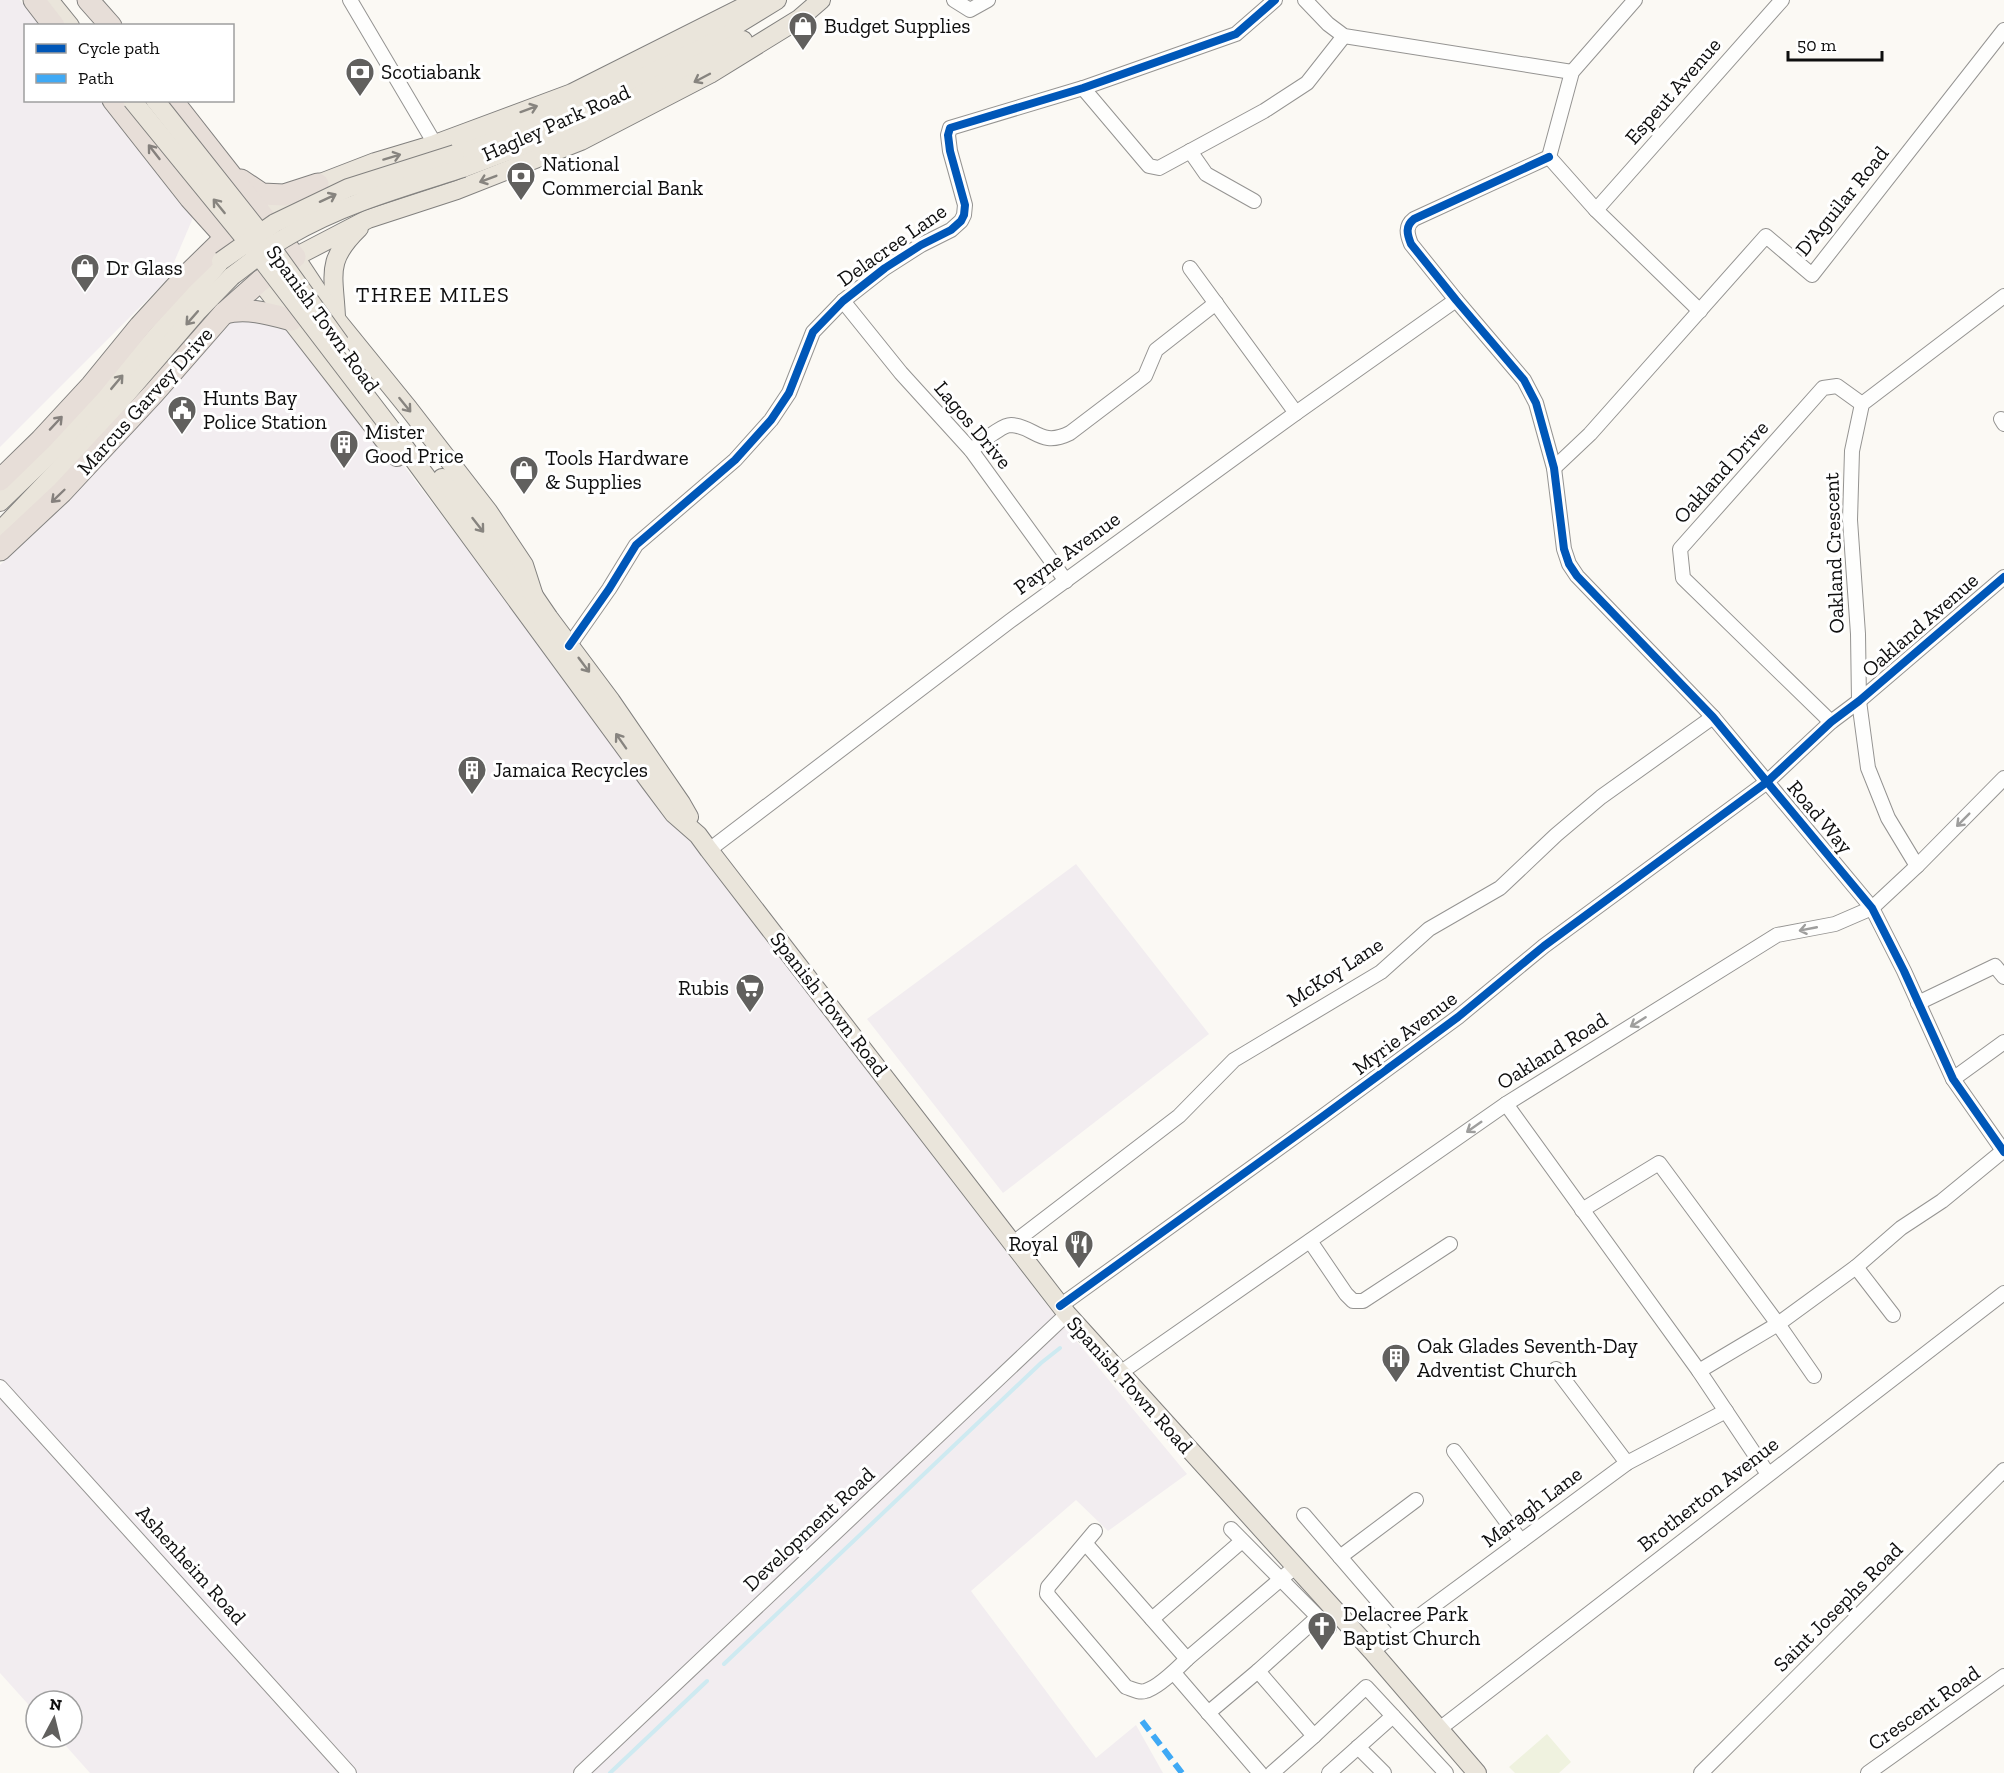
<svg xmlns="http://www.w3.org/2000/svg" width="2004" height="1773" viewBox="0 0 2004 1773" font-family="'Zilla Slab',serif">
<style>
.industrial{fill:#f2edf0}
.pitch{fill:#eff2df}
.lines{fill:none;stroke-linecap:round;stroke-linejoin:round}
.stream{stroke:#ceeaf1;stroke-width:4}
.minor-casing{stroke:#959492;stroke-width:16}
.major-casing{stroke:#82817f;stroke-width:20}
.highway-casing{stroke:#82817f;stroke-width:23}
.minor{stroke:#fefefd;stroke-width:14}
.major{stroke:#eae5db;stroke-width:18}
.highway{stroke:#e7ded8;stroke-width:21}
.major-bridge-casing{stroke:#82817f;stroke-width:20;stroke-linecap:butt}
.major-bridge{stroke:#eae5db;stroke-width:18}
.quiet{stroke:#3fa9f5;stroke-width:6;stroke-dasharray:12 6;stroke-linecap:butt}
.cycleway-casing{stroke:#fff;stroke-width:11}
.cycleway{stroke:#0057b8;stroke-width:8}
.oneway{stroke:#87847f}
.oneway2{stroke:#85807d}
.oneway3{stroke:#9e9e9d}
.labels{text-anchor:middle;stroke-width:6;stroke-linejoin:round;paint-order:stroke}
.poi-label{font-size:21px;fill:#0e0e0e;stroke:#fff;text-anchor:start}
.street-label{font-size:21px;fill:#0e0e0e;stroke:#fff}
.neighbourhood-label{font-size:22px;letter-spacing:1.5px;fill:#0e0e0e;stroke:#fff}
</style>
<rect width="100%" height="100%" fill="#fbf9f4"/>
<!-- industrial -->
<g class="industrial">
<polygon points="0,0 20,0 40,25 26,26 26,100 102,101 195,213 166,281 0,447"/>
<polygon points="227,317 292,320 1054,1314 1187,1474 1108,1531 1076,1500 971,1591 1096,1758 1136,1725 1163,1773 90,1773 58,1737 72,1737 72,1701 36,1701 36,1713 0,1673 0,565 70,499"/>
<polygon points="1076,864 1209,1034 1003,1193 867,1019"/>
</g>
<!-- pitch -->
<polygon class="pitch" points="1547,1734 1571,1762 1559,1773 1515,1773 1509,1767"/>
<g class="lines">
<!-- stream -->
<g class="stream">
<polyline points="724,1664 1041,1363 1060,1348"/>
<polyline points="610,1773 707,1681"/>
</g>
<!-- minor casing -->
<g class="minor-casing">
<g id="minor">
<polyline points="350,0 435,144"/>
<polyline points="954,0 970,10 988,0"/>
<polyline points="1305,0 1328,24 1344,36 1572,72"/>
<polyline points="1083,88 1143,159 1149,166 1159,168 1264,111 1307,83 1344,36"/>
<polyline points="1190,151 1206,174 1254,201"/>
<path d="M1549 157 1414 219C1405 226 1407 234 1411 244L1456 300 1524 380 1536 403 1554 468 1564 549 1569 564 1577 576 1713 717 1872 908 1904 971 1953 1079 2004 1152"/>
<polyline points="1549,157 1596,210 1700,311"/>
<polyline points="1549,157 1572,72 1635,0"/>
<polyline points="1596,210 1782,0"/>
<polyline points="1190,268 1296,413"/>
<polyline points="843,301 901,373 971,450 1066,581"/>
<polyline points="2001,419 2004,424"/>
<path d="M971 450C980 444 1001 425 1011 425 1035 426 1040 448 1070 433L1145 376 1156 350 1216 303"/>
<polyline points="1554,468 1590,434 1766,236 1812,275 2004,30"/>
<polyline points="569,646 609,589 636,545 735,460 771,420 789,393 813,332 843,301 885,268 921,245 951,230 961,221 964,215 965,205 950,151 948,135 950,128 1083,88 1236,34 1275,0"/>
<polyline points="1831,722 1683,578 1680,549 1823,388 1837,386 1862,404"/>
<polyline points="709,850 1010,621 1296,413 1456,300"/>
<polyline points="1917,866 1888,818 1868,768 1859,701 1858,634 1850,520 1852,451 1862,404 2004,296"/>
<polyline points="1918,1003 1995,966 2004,977"/>
<polyline points="1953,1079 2004,1042"/>
<polyline points="1506,1104 1699,1371 1768,1474"/>
<polyline points="1582,1210 1659,1163 1778,1324 1814,1376"/>
<polyline points="1310,1241 1346,1294 1353,1301 1363,1301 1450,1244"/>
<polyline points="1012,1244 1179,1116 1234,1060 1381,972 1429,929 1500,888 1556,835 1601,797 1713,717"/>
<polyline points="1856,1267 1893,1315"/>
<polyline points="1060,1306 1322,1117 1458,1017 1544,946 1767,782 1831,722 1859,701 2004,577"/>
<polyline points="1556,1369 1627,1463"/>
<polyline points="1699,1371 1778,1324 1856,1267 1901,1228 1942,1201 2003,1151"/>
<polyline points="1120,1373 1506,1104 1777,935 1835,924 1872,908 1917,866 2004,778"/>
<polyline points="0,1387 349,1773"/>
<polyline points="1454,1451 1521,1541"/>
<polyline points="1304,1515 1402,1629"/>
<polyline points="1231,1529 1329,1628"/>
<path d="M1095 1531 1048 1587 1047 1594 1126 1687C1132 1689 1139 1693 1145 1691 1158 1688 1178 1668 1187 1659L1295 1567"/>
<polyline points="1086,1544 1187,1659"/>
<polyline points="1340,1557 1416,1500"/>
<polyline points="1318,1617 1258,1671 1314,1736 1366,1687 1446,1773"/>
<polyline points="1152,1619 1242,1541"/>
<polyline points="1372,1651 1627,1463 1726,1411"/>
<polyline points="1174,1673 1260,1773"/>
<polyline points="1208,1713 1258,1671"/>
<polyline points="1438,1730 2004,1293"/>
<polyline points="1358,1747 1384,1773"/>
<polyline points="581,1773 1067,1314"/>
<polyline points="1272,1773 1314,1736"/>
<polyline points="1329,1773 1393,1716"/>
<polyline points="1701,1773 2004,1470"/>
<polyline points="1868,1773 2004,1676"/>
</g>
</g>
<!-- major casing -->
<g class="major-casing">
<g id="major">
<polyline points="49,0 70,26"/>
<polyline points="455,154 586,103 715,38 777,0"/>
<polyline points="463,168 601,116 743,40"/>
<polyline points="262,213 318,184 375,162 435,144 572,93 757,0"/>
<polyline points="260,281 397,457"/>
<path d="M336 317C334 274 325 261 359 228"/>
<polyline points="395,434 650,782 674,814 698,835 709,850 1067,1314 1372,1651 1477,1773"/>
<polyline points="442,478 534,596 549,618 611,701 681,803 689,817"/>
<polyline points="0,502 79,426 221,261"/>
<polyline points="0,531 86,441 198,311 232,276"/>
<polyline points="534,596 524,565 488,511 409,409 336,319 295,257 368,219 457,190 581,141 710,74 799,19 821,0"/>
</g>
</g>
<!-- highway casing -->
<g class="highway-casing">
<g id="highway">
<polyline points="34,0 54,26"/>
<polyline points="88,0 111,26"/>
<polyline points="113,100 190,198 235,248"/>
<polyline points="241,180 262,194 284,195 318,184"/>
<path d="M224 313C247 307 270 314 292 320"/>
<polyline points="0,480 41,440 91,386 140,326 183,279 226,237 254,218"/>
<polyline points="0,550 62,492 154,393 224,313 260,281 295,257 172,100"/>
</g>
</g>
<!-- minor -->
<use href="#minor" class="minor"/>
<!-- major -->
<use href="#major" class="major"/>
<!-- highway -->
<use href="#highway" class="highway"/>
<!-- major-bridge casing -->
<g class="major-bridge-casing">
<g id="major-bridge">
<polyline points="132,100 256,252 395,434"/>
<polyline points="155,100 269,244 340,343"/>
<polyline points="221,261 275,223 348,188 455,154"/>
<path d="M232 276C250 263 268 247 288 236 342 204 404 187 463 168"/>
</g>
</g>
<!-- major-bridge -->
<use href="#major-bridge" class="major-bridge"/>
<!-- quiet -->
<polyline class="quiet" points="1142,1721 1182,1773"/>
<!-- cycleway casing -->
<g class="cycleway-casing">
<g id="cycleway">
<path d="M1549 157 1414 219C1405 226 1407 234 1411 244L1456 300 1524 380 1536 403 1554 468 1564 549 1569 564 1577 576 1713 717 1872 908 1904 971 1953 1079 2004 1152"/>
<polyline points="569,646 609,589 636,545 735,460 771,420 789,393 813,332 843,301 885,268 921,245 951,230 961,221 964,215 965,205 950,151 948,135 950,128 1083,88 1236,34 1275,0"/>
<polyline points="1060,1306 1322,1117 1458,1017 1544,946 1767,782 1831,722 1859,701 2004,577"/>
</g>
</g>
<!-- cycleway -->
<use href="#cycleway" class="cycleway"/>
</g>
<!-- one-way arrows -->
<defs><path id="oneway-shaft" d="M-6 0H5M1.5-3L5.5 0L1.5 3" fill="none" stroke-width="1.6" stroke-linecap="round" stroke-linejoin="round" transform="scale(1.5)"/></defs>
<g class="oneway">
<use href="#oneway-shaft" transform="translate(702 78) rotate(152)"/>
<use href="#oneway-shaft" transform="translate(529 109) rotate(-20)"/>
<use href="#oneway-shaft" transform="translate(392 157) rotate(-17)"/>
<use href="#oneway-shaft" transform="translate(488 179) rotate(159)"/>
<use href="#oneway-shaft" transform="translate(328 198) rotate(-25)"/>
<use href="#oneway-shaft" transform="translate(219 206) rotate(-129)"/>
<use href="#oneway-shaft" transform="translate(192 318) rotate(131)"/>
<use href="#oneway-shaft" transform="translate(117 382) rotate(-50)"/>
<use href="#oneway-shaft" transform="translate(405 405) rotate(51)"/>
<use href="#oneway-shaft" transform="translate(478 525) rotate(52)"/>
<use href="#oneway-shaft" transform="translate(584 665) rotate(53)"/>
<use href="#oneway-shaft" transform="translate(621 741) rotate(-125)"/>
</g>
<g class="oneway2">
<use href="#oneway-shaft" transform="translate(154 152) rotate(-128)"/>
<use href="#oneway-shaft" transform="translate(56 423) rotate(-47)"/>
<use href="#oneway-shaft" transform="translate(58 496) rotate(136)"/>
</g>
<g class="oneway3">
<use href="#oneway-shaft" transform="translate(1963 820) rotate(135)"/>
<use href="#oneway-shaft" transform="translate(1808 929) rotate(169)"/>
<use href="#oneway-shaft" transform="translate(1638 1022) rotate(148)"/>
<use href="#oneway-shaft" transform="translate(1474 1127) rotate(145)"/>
</g>
<!-- icons -->
<defs>
<g id="shop-pin" transform="scale(1.5)"><path d="M0 17L-7.5 6A9.5 9.5 0 1 1 7.5 6Z" fill="#61605e" stroke="#fff"/><path d="M-5-2.5h2.3a2.7 3.5 0 0 1 5.4 0H5L5.5 6h-11ZM-1.5-2.5h3a1.5 2.3 0 0 0-3 0Z" fill="#fff"/></g>
<g id="bank-pin" transform="scale(1.5)"><path d="M0 17L-7.5 6A9.5 9.5 0 1 1 7.5 6Z" fill="#61605e" stroke="#fff"/><path d="M-6-4H6V4H-6ZM0-2.3a2.3 2.3 0 1 0 0 4.6a2.3 2.3 0 1 0 0-4.6Z" fill="#fff"/></g>
<g id="civic-pin" transform="scale(1.5)"><path d="M0 17L-7.5 6A9.5 9.5 0 1 1 7.5 6Z" fill="#61605e" stroke="#fff"/><path d="M-.6-6.5H3V-4.5H.6V-3L4-1V1h2V6H-6V1h2V-1L-.6-3ZM-1.2 2.5V6h2.4V2.5Z" fill="#fff"/></g>
<g id="building-pin" transform="scale(1.5)"><path d="M0 17L-7.5 6A9.5 9.5 0 1 1 7.5 6Z" fill="#61605e" stroke="#fff"/><path d="M-4-6H4V6H1V3H-1V6H-4ZM-2.5-4.3h1.7v1.8h-1.7ZM.8-4.3h1.7v1.8H.8ZM-2.5-1h1.7V.8h-1.7ZM.8-1h1.7V.8H.8Z" fill="#fff"/></g>
<g id="supermarket-pin" transform="scale(1.5)"><path d="M0 17L-7.5 6A9.5 9.5 0 1 1 7.5 6Z" fill="#61605e" stroke="#fff"/><path d="M-6-5.5h2.5l.6 2H6L4.5 2H-2.5L-4.4-4H-6ZM-1.5 3.2a1.3 1.3 0 1 0 .1 0ZM3 3.2a1.3 1.3 0 1 0 .1 0Z" fill="#fff"/></g>
<g id="restaurant-pin" transform="scale(1.5)"><path d="M0 17L-7.5 6A9.5 9.5 0 1 1 7.5 6Z" fill="#61605e" stroke="#fff"/><path d="M-5-6h1v4h1v-4h1v4h1v-4h1v5L-1.5 .5V6h-2V.5L-5-1ZM5-6V6H3V1.5H1.5Q1.5-4 5-6Z" fill="#fff"/></g>
<g id="church-pin" transform="scale(1.5)"><path d="M0 17L-7.5 6A9.5 9.5 0 1 1 7.5 6Z" fill="#61605e" stroke="#fff"/><path d="M-1.2-6h2.4v3.5h3.3v2.4h-3.3V6h-2.4V-.1h-3.3v-2.4h3.3Z" fill="#fff"/></g>
</defs>
<g fill-rule="evenodd">
<use href="#shop-pin" x="803" y="26"/>
<use href="#bank-pin" x="360" y="72"/>
<use href="#bank-pin" x="521" y="176"/>
<use href="#shop-pin" x="85" y="268"/>
<use href="#civic-pin" x="182" y="410"/>
<use href="#building-pin" x="344" y="444"/>
<use href="#shop-pin" x="524" y="470"/>
<use href="#building-pin" x="472" y="770"/>
<use href="#supermarket-pin" x="750" y="988"/>
<use href="#restaurant-pin" x="1079" y="1244"/>
<use href="#building-pin" x="1396" y="1358"/>
<use href="#church-pin" x="1322" y="1626"/>
</g>
<g class="labels">
<!-- poi labels -->
<g class="poi-label">
<text x="824" y="33">Budget Supplies</text>
<text x="381" y="79">Scotiabank</text>
<text x="542" y="171">National<tspan x="542" dy="24">Commercial Bank</tspan></text>
<text x="106" y="275">Dr Glass</text>
<text x="203" y="405">Hunts Bay<tspan x="203" dy="24">Police Station</tspan></text>
<text x="365" y="439">Mister<tspan x="365" dy="24">Good Price</tspan></text>
<text x="545" y="465">Tools Hardware<tspan x="545" dy="24">&amp; Supplies</tspan></text>
<text x="493" y="777">Jamaica Recycles</text>
<text x="729" y="995" text-anchor="end">Rubis</text>
<text x="1058" y="1251" text-anchor="end">Royal</text>
<text x="1417" y="1353">Oak Glades Seventh-Day<tspan x="1417" dy="24">Adventist Church</tspan></text>
<text x="1343" y="1621">Delacree Park<tspan x="1343" dy="24">Baptist Church</tspan></text>
</g>
<!-- street labels -->
<g class="street-label">
<text transform="translate(1673 91) rotate(-49)" y="7">Espeut Avenue</text>
<text transform="translate(556 123) rotate(-24)" y="7">Hagley Park Road</text>
<text transform="translate(1842 201) rotate(-51)" y="7">D'Aguilar Road</text>
<text transform="translate(892 245) rotate(-35)" y="7">Delacree Lane</text>
<text transform="translate(323 319) rotate(54)" y="7">Spanish Town Road</text>
<text transform="translate(145 401) rotate(-48)" y="7">Marcus Garvey Drive</text>
<text transform="translate(973 425) rotate(50)" y="7">Lagos Drive</text>
<text transform="translate(1721 472) rotate(-48)" y="7">Oakland Drive</text>
<text transform="translate(1067 553) rotate(-36)" y="7">Payne Avenue</text>
<text transform="translate(1834 553) rotate(-92)" y="7">Oakland Crescent</text>
<text transform="translate(1920 625) rotate(-41)" y="7">Oakland Avenue</text>
<text transform="translate(1820 817) rotate(50)" y="7">Road Way</text>
<text transform="translate(1335 972) rotate(-33)" y="7">McKoy Lane</text>
<text transform="translate(829 1004) rotate(52)" y="7">Spanish Town Road</text>
<text transform="translate(1405 1033) rotate(-37)" y="7">Myrie Avenue</text>
<text transform="translate(1552 1051) rotate(-32)" y="7">Oakland Road</text>
<text transform="translate(1130 1385) rotate(48)" y="7">Spanish Town Road</text>
<text transform="translate(1708 1494) rotate(-38)" y="7">Brotherton Avenue</text>
<text transform="translate(1532 1507) rotate(-37)" y="7">Maragh Lane</text>
<text transform="translate(809 1529) rotate(-43)" y="7">Development Road</text>
<text transform="translate(191 1565) rotate(48)" y="7">Ashenheim Road</text>
<text transform="translate(1838 1607) rotate(-45)" y="7">Saint Josephs Road</text>
<text transform="translate(1924 1708) rotate(-35)" y="7">Crescent Road</text>
</g>
<!-- neighbourhood labels -->
<g class="neighbourhood-label">
<text x="433" y="302">THREE MILES</text>
</g>
</g>
<!-- legend -->
<rect x="24" y="24" width="210" height="78" fill="#ffffff" stroke="#9f9f9f" stroke-width="1.5"/>
<rect x="36" y="44" width="30" height="9" fill="#0057b8" stroke="#9f9f9f" stroke-width="1.5"/>
<text x="78" y="54" font-size="18" fill="#0e0e0e">Cycle path</text>
<rect x="36" y="74" width="30" height="9" fill="#3fa9f5" stroke="#9f9f9f" stroke-width="1.5"/>
<text x="78" y="84" font-size="18" fill="#0e0e0e">Path</text>
<!-- north arrow -->
<g transform="translate(54 1719) rotate(7)"><circle r="28" fill="#ffffff" stroke="#9f9f9f" stroke-width="1.5"/>
<path d="M0-4.5L10 22L0 15L-10 22Z" fill="#61605e"/>
<text y="-9" font-size="16" font-weight="bold" text-anchor="middle" fill="#0e0e0e">N</text>
</g>
<!-- scale -->
<path d="M1788 51v9h94v-9" fill="none" stroke="#0e0e0e" stroke-width="3"/>
<text x="1797" y="51" font-size="18" fill="#0e0e0e" stroke="#ffffff" stroke-width="4.5" paint-order="stroke">50 m</text>
</svg>
